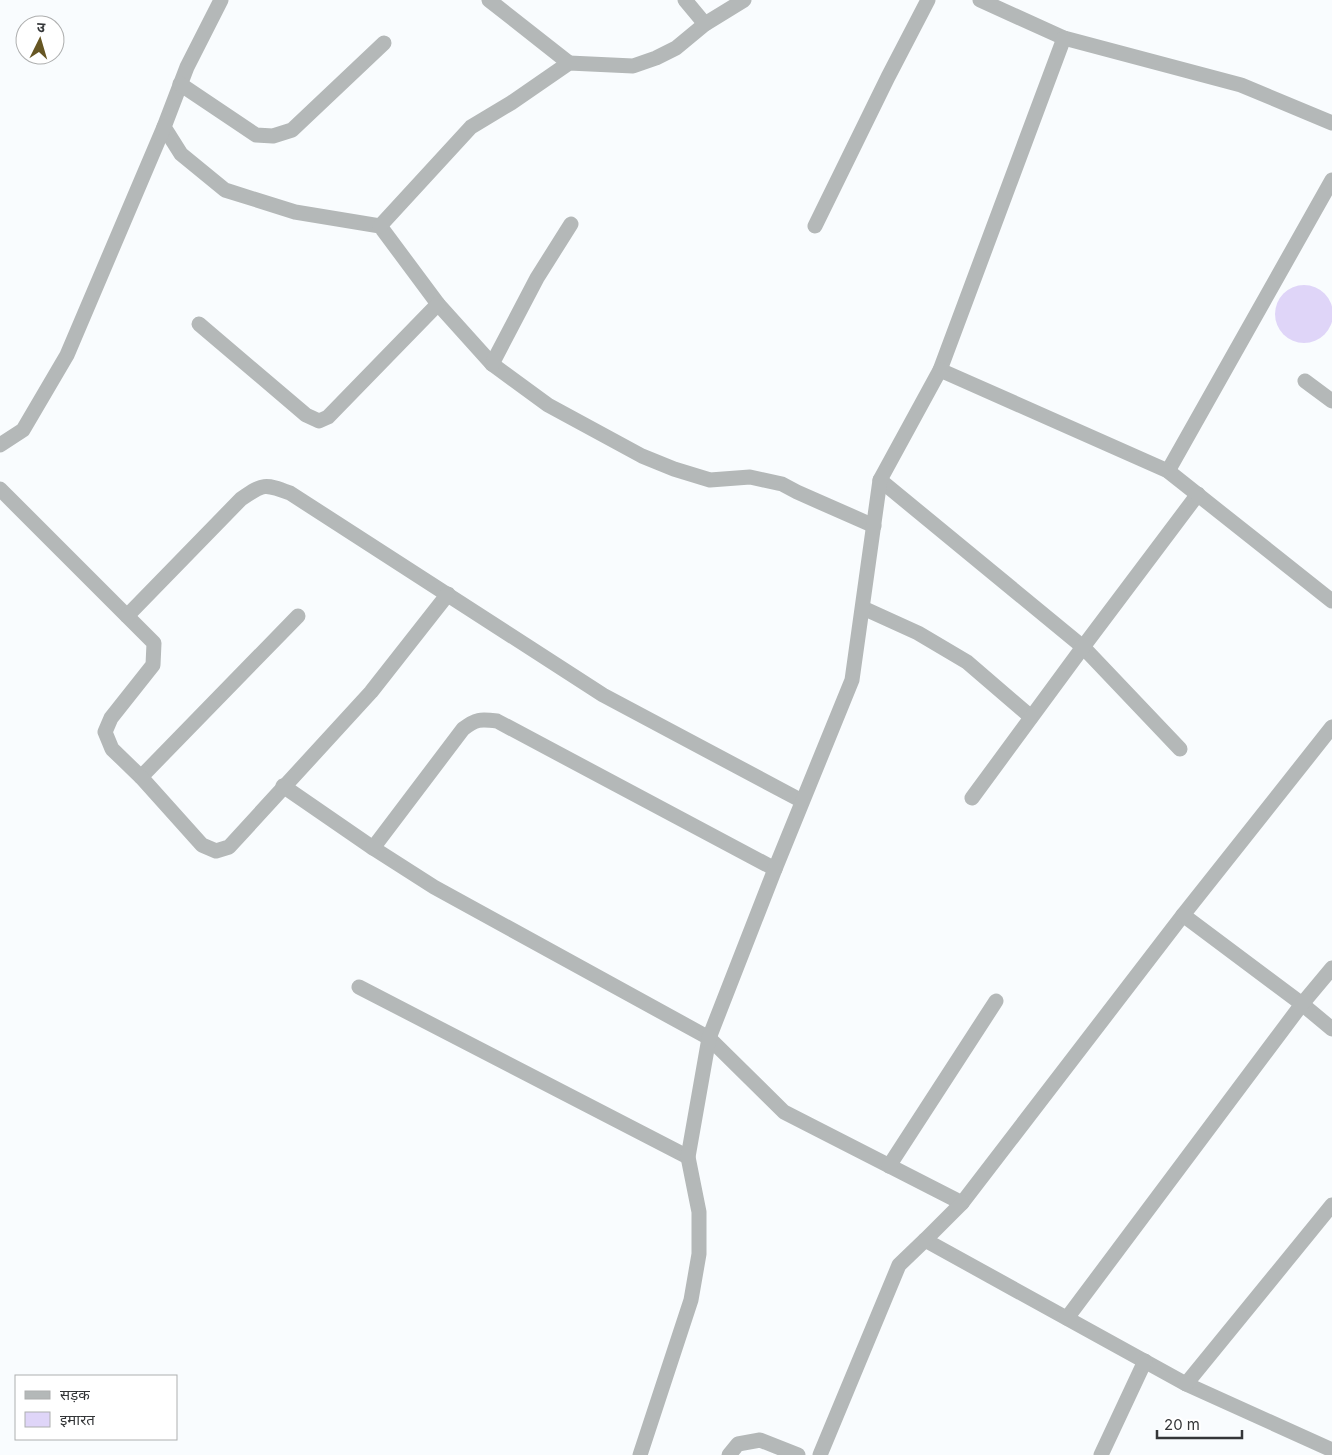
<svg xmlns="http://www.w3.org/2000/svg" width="1332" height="1455" viewBox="0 0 1332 1455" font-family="Inter,'Noto Sans Devanagari',sans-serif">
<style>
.building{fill:#dfd5f8}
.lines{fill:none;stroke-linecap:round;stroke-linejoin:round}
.minor{stroke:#b4b8b8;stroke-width:15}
</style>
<rect width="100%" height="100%" fill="#f9fcfe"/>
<!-- building -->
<circle class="building" cx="1304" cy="314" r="29"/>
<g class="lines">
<!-- minor -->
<g class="minor">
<polyline points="221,0 187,67 164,127 181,154 225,190 295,212 380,226 438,304 492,364 548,405 642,456 674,469 710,480 750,477 782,484 797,492 874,526"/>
<polyline points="489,0 569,63"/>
<polyline points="685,0 705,24"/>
<polyline points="980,0 1064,38 1241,85 1332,123"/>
<polyline points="180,84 256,135 273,136 292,130 384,43"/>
<polyline points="380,226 471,127 511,103 569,63 633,66 656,58 676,48 705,24 744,0"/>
<polyline points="815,226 888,77 928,0"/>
<polyline points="199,324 306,415 319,421 328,417 438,304"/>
<polyline points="492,364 537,278 571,224"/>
<polyline points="940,370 1064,38"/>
<polyline points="1305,381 1332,401"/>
<polyline points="0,445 23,430 67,355 164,127"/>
<polyline points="1168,471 1332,180"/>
<polyline points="880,480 1083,647 1180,749"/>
<polyline points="0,489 154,643 153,665 111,718 105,732 112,749 141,777 298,616"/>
<polyline points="863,608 918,633 967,662 1031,717"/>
<path d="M127 616 241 499C263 484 264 483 290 493L603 695 802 801"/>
<polyline points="141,777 202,845 216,851 229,847 371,692 448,594"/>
<polyline points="283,786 373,848 434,887 709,1038 784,1112 962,1203 1183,915 1332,727"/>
<polyline points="972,798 1083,647 1198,494"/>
<path d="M373 848 463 729C476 719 480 719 497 721L775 869"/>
<polyline points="1183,915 1302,1004 1332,1029"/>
<polyline points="359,987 688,1157"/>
<polyline points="889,1166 996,1001"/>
<polyline points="962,1203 925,1240 1186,1384 1332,1450"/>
<polyline points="1067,1318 1302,1004 1332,968"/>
<polyline points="1186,1384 1332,1205"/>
<polyline points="640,1455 691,1300 699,1254 699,1212 688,1157 709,1038 775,869 852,680 880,480 940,370 1168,471 1332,601"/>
<polyline points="729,1455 738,1444 760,1440 798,1455"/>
<polyline points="820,1455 899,1265 925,1240"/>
<polyline points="1101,1455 1145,1361"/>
</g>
</g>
<!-- legend -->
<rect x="15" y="1375" width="162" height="65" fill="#ffffff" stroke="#aeafaf"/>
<rect x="25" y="1391" width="25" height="8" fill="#b4b8b8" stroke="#aeafaf"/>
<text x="60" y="1400" font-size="15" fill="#343638">सड़क</text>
<rect x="25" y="1412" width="25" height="15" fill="#dfd5f8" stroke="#aeafaf"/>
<text x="60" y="1425" font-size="15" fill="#343638">इमारत</text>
<!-- north arrow -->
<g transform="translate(40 40) rotate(5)"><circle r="24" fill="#ffffff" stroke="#aeafaf"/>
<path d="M0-4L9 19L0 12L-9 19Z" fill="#665623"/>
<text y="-8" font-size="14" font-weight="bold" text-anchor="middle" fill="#343638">उ</text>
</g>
<!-- scale -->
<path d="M1157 1430v8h85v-8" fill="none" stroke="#343638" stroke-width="2.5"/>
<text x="1164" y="1430" font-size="15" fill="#343638" stroke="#ffffff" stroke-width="4" paint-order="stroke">20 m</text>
</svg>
